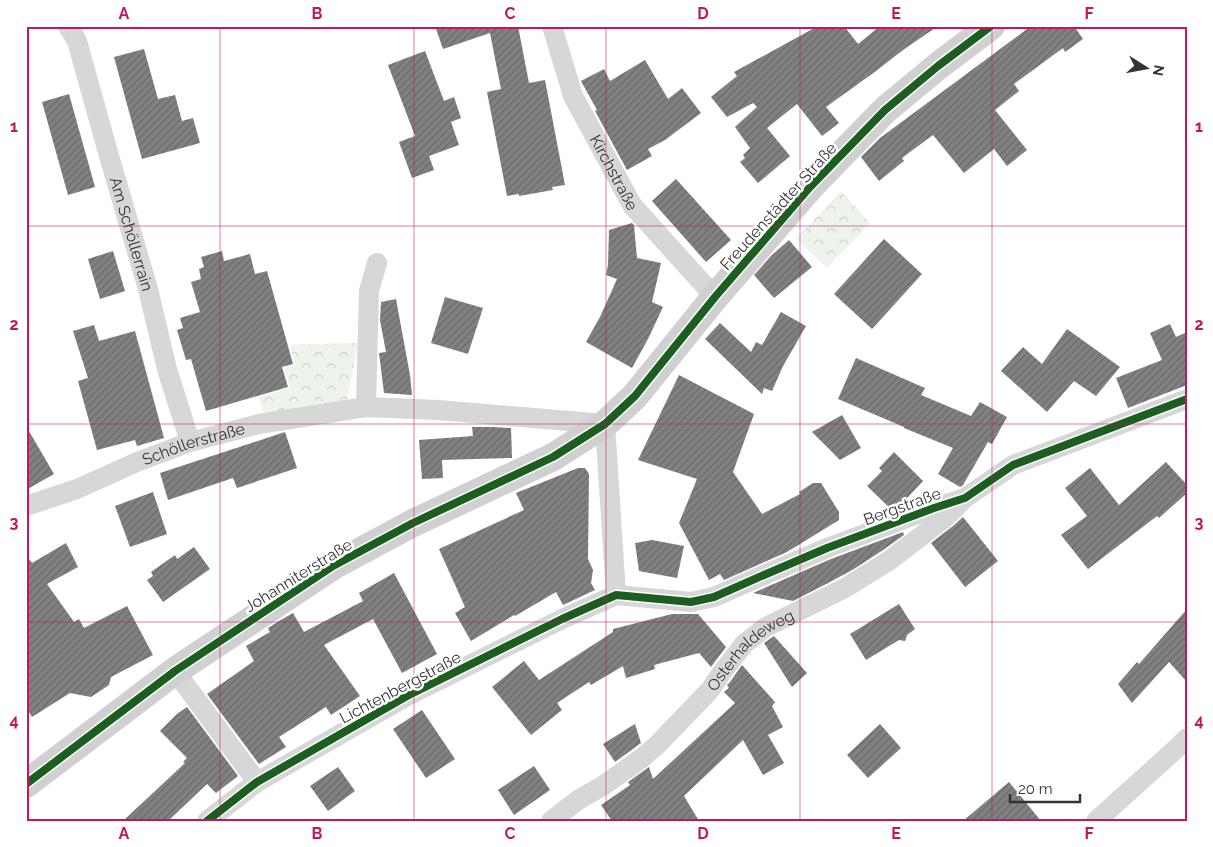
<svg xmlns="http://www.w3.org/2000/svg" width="1213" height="847" viewBox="0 0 1213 847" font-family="Raleway,sans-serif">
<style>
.park{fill:url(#park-crowns)}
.building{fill:url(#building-hatch)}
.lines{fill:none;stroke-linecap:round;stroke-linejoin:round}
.street{stroke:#d7d7d7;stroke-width:20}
.secondary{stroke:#d0d0d0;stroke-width:28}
.cycleway-casing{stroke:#fff;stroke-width:11}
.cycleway{stroke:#1b5e20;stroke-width:8}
.grid{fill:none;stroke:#c2185b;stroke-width:1;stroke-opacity:0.55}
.labels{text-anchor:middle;stroke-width:5;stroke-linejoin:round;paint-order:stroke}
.street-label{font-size:16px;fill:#333;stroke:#fff}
.neatline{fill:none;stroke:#c2185b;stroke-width:2}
.grid-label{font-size:16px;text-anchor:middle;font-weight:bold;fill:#c2185b}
</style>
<defs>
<pattern id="park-crowns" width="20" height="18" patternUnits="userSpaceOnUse" patternTransform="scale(1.25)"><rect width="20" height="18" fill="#eef3ec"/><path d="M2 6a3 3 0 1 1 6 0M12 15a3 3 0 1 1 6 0" fill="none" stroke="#cdd1cb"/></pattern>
<pattern id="building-hatch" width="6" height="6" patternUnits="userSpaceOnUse" patternTransform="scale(1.25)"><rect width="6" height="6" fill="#818181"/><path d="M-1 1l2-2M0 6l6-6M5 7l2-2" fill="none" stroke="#6a6a6a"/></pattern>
</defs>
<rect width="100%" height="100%" fill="#fff"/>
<!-- park -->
<g class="park">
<polygon points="841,191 870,223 827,268 796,239"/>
<polygon points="351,343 358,343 347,402 264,415 259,397 290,388 284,368 295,365 290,345"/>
</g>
<!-- building -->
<g class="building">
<polygon points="435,26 518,26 529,83 545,80 565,185 552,187 553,190 519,196 519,194 507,196 487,92 501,89 490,33 443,49"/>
<polygon points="818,26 844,26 858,44 880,26 938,26 903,50 876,71 826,107 839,123 822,136 797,104 767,128 790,156 758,183 740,162 745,158 743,155 750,148 735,127 757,107 753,103 727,117 711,97 737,76 734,72"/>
<polygon points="1031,26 1074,26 1083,39 1065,52 1063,48 1014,84 1019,91 995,110 1027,150 1007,166 994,149 964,173 933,135 902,158 904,161 879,181 861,157 880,138"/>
<polygon points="144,49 158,99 175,95 182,121 193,118 200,143 142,159 114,57"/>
<polygon points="425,51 444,101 454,97 461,118 451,122 459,145 429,156 434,170 412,178 399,142 415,136 388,65"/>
<polygon points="645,60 668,99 682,88 701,113 665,140 648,149 652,156 627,170 595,111 597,110 581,81 604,69 610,81"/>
<polygon points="69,94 95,187 68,195 42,102"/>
<polygon points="676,179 731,240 706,262 652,201"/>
<polygon points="632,223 634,225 637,258 661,263 652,302 663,307 648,339 632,368 586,342 601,315 617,279 606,275 608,265 609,230"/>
<polygon points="884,239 922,274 872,329 834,294"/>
<polygon points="789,240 812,267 774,298 754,275 772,255"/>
<polygon points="113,251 125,291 100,299 88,259"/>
<polygon points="222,251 224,261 250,254 255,274 267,271 293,364 282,367 288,387 206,411 191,359 186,360 177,330 183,328 180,318 200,312 191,282 201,279 199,269 204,267 201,257"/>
<polygon points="445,297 483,308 468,354 431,343"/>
<polygon points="396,299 410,375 412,395 384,393 379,353 386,352 380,320 381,302"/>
<polygon points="781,312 806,326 783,366 772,391 764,388 762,394 705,339 720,323 751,352 756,342 762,345"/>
<polygon points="1170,324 1176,337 1187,332 1187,385 1128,408 1116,378 1162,360 1150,333"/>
<polygon points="94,325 99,341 135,331 164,438 137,446 135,440 97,450 78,381 88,378 73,331"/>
<polygon points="1067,329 1120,367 1096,396 1074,381 1047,412 1001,371 1023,347 1042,364"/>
<polygon points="856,358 925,388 921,395 971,416 980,402 1007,417 992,444 988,442 963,485 960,487 938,474 953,448 904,428 904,427 838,399"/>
<polygon points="679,375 754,414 733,472 762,514 800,494 799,492 813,483 821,483 839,512 839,520 787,552 724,580 720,574 709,580 679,523 697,479 638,460"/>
<polygon points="842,415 861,448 840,460 812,432"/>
<polygon points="26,426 54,474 26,490"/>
<polygon points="472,427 493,427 511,428 512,458 442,460 443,478 422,479 419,440 473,436"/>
<polygon points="285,432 297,468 237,488 233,478 168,500 160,473"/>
<polygon points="894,452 923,481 896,510 893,511 867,486 882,471 879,468"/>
<polygon points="1166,462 1187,485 1187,493 1159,518 1157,516 1088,569 1061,535 1087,516 1065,488 1090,468 1119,505"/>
<polygon points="578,468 585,468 589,474 588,559 593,570 591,583 595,590 563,605 556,592 515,616 514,615 471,641 455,613 465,607 439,549 524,510 516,493"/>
<polygon points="153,492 167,534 130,547 115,506"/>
<polygon points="963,517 998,561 965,587 931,543 953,526"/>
<polygon points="903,532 904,535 883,550 854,569 830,582 793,601 753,593 831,559"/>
<polygon points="652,540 684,546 677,578 639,571 635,543"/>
<polygon points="66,543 78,567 47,584 74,622 79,619 84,628 127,606 153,655 111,677 109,685 91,697 70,693 32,717 26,707 26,555 32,563"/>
<polygon points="194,547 210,569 163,602 147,580 153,576 151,572 175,555 177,559"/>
<polygon points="394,573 437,654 402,673 373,619 324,645 360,696 331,715 326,707 279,737 286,747 259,764 207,694 254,661 246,646 270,632 268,628 279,621 293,613 304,632 363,601 359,593"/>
<polygon points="899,604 915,629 907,635 905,641 899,640 866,660 850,634"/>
<polygon points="1187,609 1187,682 1169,662 1132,703 1118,684 1137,662 1139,664"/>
<polygon points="672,614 698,614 726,647 711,667 699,653 654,665 655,669 626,678 623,666 591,685 589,682 557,703 562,710 531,735 492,687 524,661 539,680 613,632 613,629"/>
<polygon points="774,636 807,673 792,687 764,643"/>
<polygon points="742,665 775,702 772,706 783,727 768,735 784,763 763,775 743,740 684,796 699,821 612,821 601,805 630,785 628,782 649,767 653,779 735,703 724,692 729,688 727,685 730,682"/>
<polygon points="187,707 238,776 216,793 207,784 168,821 123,821 185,763 183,762 187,758 160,731 177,714"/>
<polygon points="422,710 455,759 426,778 393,729"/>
<polygon points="635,724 641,743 615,762 603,744"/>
<polygon points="880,724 901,748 868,778 847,755"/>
<polygon points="534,766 550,790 514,815 498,790"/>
<polygon points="338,767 355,791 328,811 310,786"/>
<polygon points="1009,782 1041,821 963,821"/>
</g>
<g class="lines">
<!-- street -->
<g class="street">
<path id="s1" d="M68 26 77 41 109 156 148 289 167 369 190 442"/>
<path id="s2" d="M552 26 573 96 632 205 715 297"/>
<polyline points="366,407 369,291 377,263"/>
<path id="s3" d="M26 506 77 489 137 462 190 442 259 424 366 407 438 410 605 424 616 595"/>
<polyline points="175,671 257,782"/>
<polyline points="207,821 257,782 407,696 562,619 616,595 691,602 714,597 764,575 827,548 934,508 965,498 1013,465 1187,399"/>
<path id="s4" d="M551 821 578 800 604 785 642 758 658 744 710 690 720 675 744 644 766 627 845 588 890 560 946 517 962 501"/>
<polyline points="1096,821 1176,749 1187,738"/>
</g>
<!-- secondary -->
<polyline class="secondary" points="26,784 175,671 333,566 413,523 553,457 605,424 635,396 715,297 810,187 885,110 938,66 991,26"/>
<!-- cycleway casing -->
<g class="cycleway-casing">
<g id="cycleway">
<polyline points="26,784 175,671 333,566 413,523 553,457 605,424 635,396 715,297 810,187 885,110 938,66 991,26"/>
<polyline points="207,821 257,782 407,696 562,619 616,595 691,602 714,597 764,575 827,548 934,508 965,498 1013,465 1187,399"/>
</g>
</g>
<!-- cycleway -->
<use href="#cycleway" class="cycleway"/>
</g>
<!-- grid -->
<path class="grid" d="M220 26V821M414 26V821M606 26V821M800 26V821M992 26V821M26 226H1187M26 424H1187M26 622H1187"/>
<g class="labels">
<!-- street labels -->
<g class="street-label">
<text dy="6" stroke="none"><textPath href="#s2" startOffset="160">Kirchstraße</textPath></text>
<text transform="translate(778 206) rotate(-48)" y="6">Freudenstädter Straße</text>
<text dy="6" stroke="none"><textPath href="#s1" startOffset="218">Am Schöllerrain</textPath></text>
<text dy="6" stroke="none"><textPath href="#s3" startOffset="179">Schöllerstraße</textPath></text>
<text transform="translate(902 506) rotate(-20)" y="6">Bergstraße</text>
<text transform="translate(298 575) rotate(-32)" y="6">Johanniterstraße</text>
<text dy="6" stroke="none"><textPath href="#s4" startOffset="265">Osterhaldeweg</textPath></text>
<text transform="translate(400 687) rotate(-28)" y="6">Lichtenbergstraße</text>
</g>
</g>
<!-- border -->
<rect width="1213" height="847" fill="none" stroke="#ffffff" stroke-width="55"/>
<!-- north arrow -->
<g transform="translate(1146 68) rotate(101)" stroke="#ffffff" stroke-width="4" paint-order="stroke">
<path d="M0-4L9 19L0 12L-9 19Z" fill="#333333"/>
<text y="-8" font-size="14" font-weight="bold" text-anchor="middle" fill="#333333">N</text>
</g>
<!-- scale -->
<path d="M1010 794v8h70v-8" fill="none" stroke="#333333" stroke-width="2.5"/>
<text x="1018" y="794" font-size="15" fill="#333333" stroke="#ffffff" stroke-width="4" paint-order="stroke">20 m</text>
<rect x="28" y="28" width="1158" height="792" class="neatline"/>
<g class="grid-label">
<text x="124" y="19">A</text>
<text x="317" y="19">B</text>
<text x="510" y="19">C</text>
<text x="703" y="19">D</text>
<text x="896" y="19">E</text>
<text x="1089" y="19">F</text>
<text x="14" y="132">1</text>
<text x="1199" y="132">1</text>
<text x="14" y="330">2</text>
<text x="1199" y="330">2</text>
<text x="14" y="528">3</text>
<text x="1199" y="528">3</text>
<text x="14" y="726">4</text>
<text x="1199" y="726">4</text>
<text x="124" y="839">A</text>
<text x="317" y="839">B</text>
<text x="510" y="839">C</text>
<text x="703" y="839">D</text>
<text x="896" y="839">E</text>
<text x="1089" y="839">F</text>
</g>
</svg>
